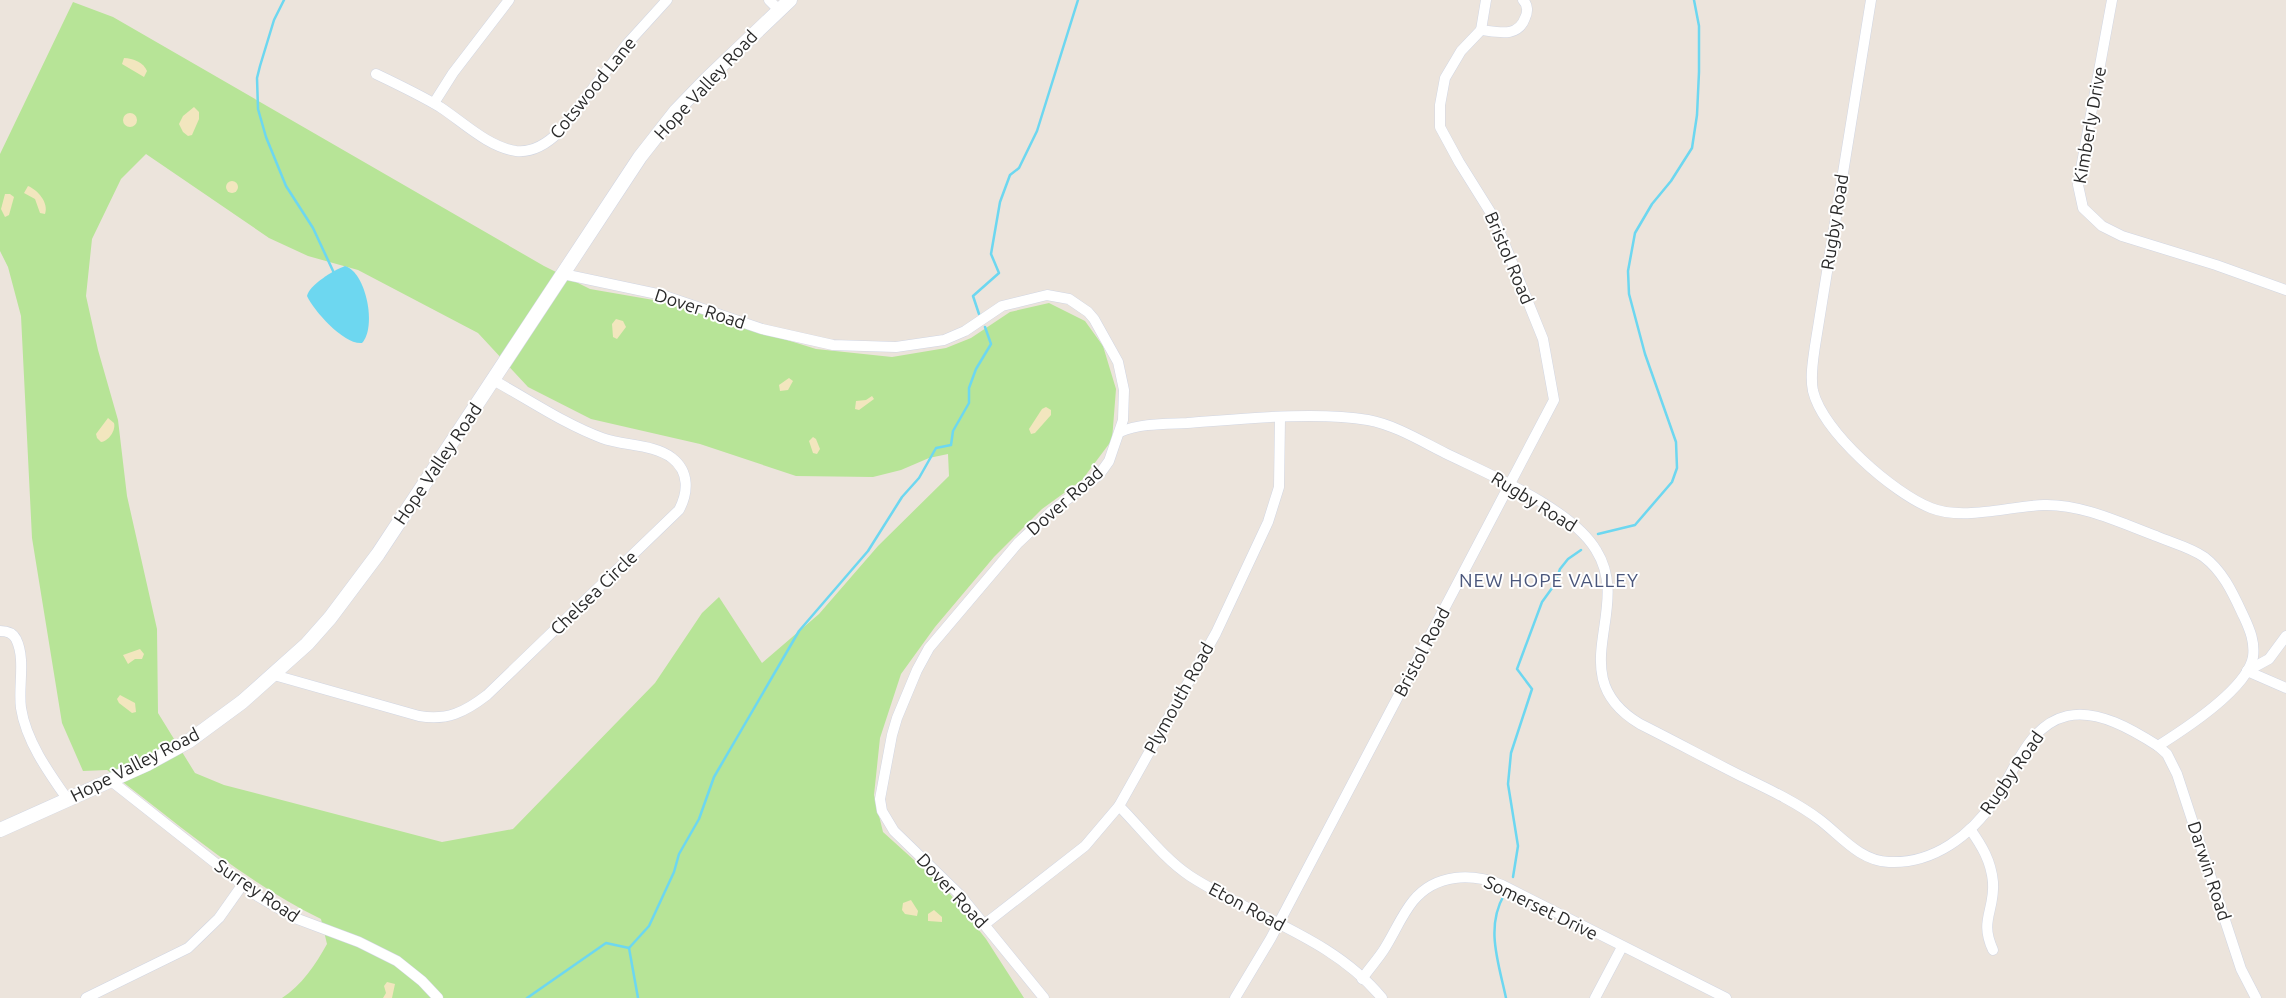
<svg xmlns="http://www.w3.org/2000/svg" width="2286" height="998" viewBox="0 0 2286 998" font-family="Ubuntu,sans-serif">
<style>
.green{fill:#b7e497;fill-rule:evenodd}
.sand{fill:#f2e6be}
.water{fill:#6dd7f0}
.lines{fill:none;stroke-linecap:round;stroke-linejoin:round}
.stream{stroke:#6dd7f0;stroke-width:2.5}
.minor-casing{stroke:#d1d6e3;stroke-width:11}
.secondary-casing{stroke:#d1d6e3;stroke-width:15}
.minor{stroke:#fff;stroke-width:10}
.secondary{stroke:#fff;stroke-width:14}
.labels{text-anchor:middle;stroke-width:4;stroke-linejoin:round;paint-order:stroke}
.street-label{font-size:18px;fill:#2a2a2a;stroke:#fff}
.neighbourhood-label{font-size:19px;letter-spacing:1px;fill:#4a567b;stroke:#fff}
</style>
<rect width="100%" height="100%" fill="#ece4dc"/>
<!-- green -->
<path class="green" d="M73 2 113 17 544 266 590 289 665 302 816 349 892 357 946 348 971 338 1010 312 1049 303 1085 321 1103 346 1116 389 1112 440 1082 480 1042 509 994 557 935 627 901 674 880 738 874 795 883 832 946 889 986 939 1024 998H282C301 986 316 964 327 944L321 919C243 881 176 822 107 770L83 771 62 723 32 538 21 316 8 267 0 251V154ZM146 154 269 238 308 256 358 270 478 333 528 387 591 419 700 444 796 476 873 477 901 470 929 458 948 454 949 476 878 546 819 614 762 663 719 597 702 613 655 683 513 829 442 842 224 785 195 773 158 713 157 629 127 496 118 420 98 350 86 296 92 239 121 179Z"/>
<!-- sand -->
<g class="sand">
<path d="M124 58C133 58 144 63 147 71L144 77 122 64Z"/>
<polygon points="194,107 199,112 199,119 192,135 188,136 183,132 179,124 183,116"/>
<circle cx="130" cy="120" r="7"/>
<circle cx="232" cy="187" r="6"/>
<path d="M28 186C38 190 49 203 45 214L40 213 35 199 24 193Z"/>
<polygon points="5,194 10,194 14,197 9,215 5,217 1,209"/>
<polygon points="616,319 623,321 626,327 617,339 613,337 612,324"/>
<polygon points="789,378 793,381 788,390 780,391 779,385"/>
<polygon points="872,396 874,399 859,410 855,409 856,401 866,400"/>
<polygon points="1046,407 1051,410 1051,415 1035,433 1031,434 1029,429 1042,409"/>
<path d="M108 418 114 423C116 430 109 441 101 442L97 438 96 434Z"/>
<polygon points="813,437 816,439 820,449 817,454 813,453 809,441"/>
<polygon points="140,649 144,654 142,659 135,659 128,664 123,655"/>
<polygon points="120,695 135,703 136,712 132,713 119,703 117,699"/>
<polygon points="911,900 918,911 917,916 905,914 902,910 903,903"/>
<polygon points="934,910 942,917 942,922 928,921 928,914"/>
<polygon points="387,982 395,984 392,998 383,998 386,993 384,986"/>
</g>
<!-- water -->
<path class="water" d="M345 266C366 272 377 327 362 343 344 345 314 311 307 296 309 285 334 270 345 266Z"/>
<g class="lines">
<!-- stream -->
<g class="stream">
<polyline points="284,0 274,20 260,66 257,78 258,109 266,137 286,186 313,228 334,273"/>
<polyline points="979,314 973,296 999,273 991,254 1000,202 1010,175 1019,168 1037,131 1078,0"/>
<polyline points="1598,534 1635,525 1672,482 1677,468 1676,442 1645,354 1629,294 1628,271 1635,233 1652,204 1671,181 1692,148 1697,115 1699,72 1699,26 1694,0"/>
<polyline points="1513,877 1518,846 1508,784 1511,753 1532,689 1517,669 1542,602 1555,584 1560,569 1568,559 1581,550"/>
<path d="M1504 895C1485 928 1499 964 1506 998"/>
<polyline points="629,948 649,926 674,872 679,854 699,819 714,777 799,631 868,551 902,497 919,478 936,448 951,445 953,431 969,403 969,388 976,369 991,344 985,327"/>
<polyline points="629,948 638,998"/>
<polyline points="527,998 606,943 629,948"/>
</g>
<!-- minor casing -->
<g class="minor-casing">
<g id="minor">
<polyline points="769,0 779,10"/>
<polyline points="2112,0 2078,185 2083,208 2102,226 2122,236 2216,265 2286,290"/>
<polyline points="1481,30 1486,0"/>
<path d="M376 74C397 84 420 95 440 107 463 122 488 147 516 151 534 153 548 143 560 131L627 44 667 0"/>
<polyline points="434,103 453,73 509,0"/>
<polyline points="563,274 662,295 762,329 833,345 896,347 944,340 965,331 1002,306 1047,295 1069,299 1088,312 1094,319 1118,362 1124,390 1123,420 1109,461 1099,475 1052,511 1018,543 929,648 917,670 897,718 892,735 880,799 882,811 894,831 960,895 1044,998"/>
<path d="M1120 432C1141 423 1165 424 1187 423 1241 419 1316 411 1368 420 1395 425 1421 441 1445 453 1488 474 1571 508 1596 550 1634 610 1560 676 1640 724 1674 741 1707 759 1741 776 1768 789 1796 802 1820 820 1841 836 1860 861 1889 862 1934 864 1971 835 1995 800 2015 771 2028 725 2067 716 2098 709 2133 730 2158 746 2185 729 2247 689 2253 657 2255 642 2250 630 2244 617 2234 596 2224 572 2204 557 2190 547 2172 543 2156 536 2121 523 2082 504 2044 505 2010 506 1963 521 1931 508 1893 493 1823 432 1813 391 1810 377 1813 360 1815 346L1871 0"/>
<path d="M0 631C7 631 13 633 16 639 26 659 18 687 21 708 26 741 49 773 68 800"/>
<polyline points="2247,671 2269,659 2286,636"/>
<polyline points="2247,671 2286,688"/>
<path d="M274 675 419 716C447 721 465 712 487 695L679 510C688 493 690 472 672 458 654 444 624 446 602 438 564 424 528 399 493 380"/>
<polyline points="2158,746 2167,754 2177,774 2241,969 2256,998"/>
<polyline points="110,780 256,895 295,918 359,942 397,961 422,981 438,998"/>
<path d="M1119 806C1142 829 1163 858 1190 876 1253 917 1333 938 1382 998"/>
<path d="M1970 829C1982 846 1991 861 1993 882 1995 911 1979 920 1993 950"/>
<polyline points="985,924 1085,846 1119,806 1216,633 1268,522 1279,487 1280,418"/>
<path d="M1362 979C1369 969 1377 960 1383 951 1394 934 1401 916 1413 901 1436 873 1472 873 1502 885L1726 998"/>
<polyline points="86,998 188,948 219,918 243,884"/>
<path d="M1235 998 1271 938 1554 400 1543 339 1494 218 1459 162 1440 127V105L1445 78 1461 51 1481 30C1498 32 1518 38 1525 18 1528 12 1528 5 1523 0"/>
<polyline points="1595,998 1622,947"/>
</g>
</g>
<!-- secondary casing -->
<g class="secondary-casing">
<polyline id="secondary" points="0,830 147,764 189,741 242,702 307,644 330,618 378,554 640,157 676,111 707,79 790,0"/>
</g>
<!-- minor -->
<use href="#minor" class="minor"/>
<!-- secondary -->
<use href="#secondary" class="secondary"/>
</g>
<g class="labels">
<!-- street labels -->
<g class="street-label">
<text transform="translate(706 85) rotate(-47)" y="6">Hope Valley Road</text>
<text transform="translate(593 88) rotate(-51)" y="6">Cotswood Lane</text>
<text transform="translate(2090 125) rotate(-80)" y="6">Kimberly Drive</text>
<text transform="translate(1835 222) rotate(-81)" y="6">Rugby Road</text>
<text transform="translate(1509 258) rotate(67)" y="6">Bristol Road</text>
<text transform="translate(700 309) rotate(18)" y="6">Dover Road</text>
<text transform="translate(438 464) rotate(-56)" y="6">Hope Valley Road</text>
<text transform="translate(1065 501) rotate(-41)" y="6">Dover Road</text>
<text transform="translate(1534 502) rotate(32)" y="6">Rugby Road</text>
<text transform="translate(594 593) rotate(-44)" y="6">Chelsea Circle</text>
<text transform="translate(1422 652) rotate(-62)" y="6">Bristol Road</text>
<text transform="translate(1179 698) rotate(-61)" y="6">Plymouth Road</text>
<text transform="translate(135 765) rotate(-27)" y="6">Hope Valley Road</text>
<text transform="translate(2012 773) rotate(-55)" y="6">Rugby Road</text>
<text transform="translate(2209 871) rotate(72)" y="6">Darwin Road</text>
<text transform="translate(257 891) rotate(34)" y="6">Surrey Road</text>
<text transform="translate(952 891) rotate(47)" y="6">Dover Road</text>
<text transform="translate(1247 907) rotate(28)" y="6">Eton Road</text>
<text transform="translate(1541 908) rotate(26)" y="6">Somerset Drive</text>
</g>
<!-- neighbourhood labels -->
<g class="neighbourhood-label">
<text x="1549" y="587">NEW HOPE VALLEY</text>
</g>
</g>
</svg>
